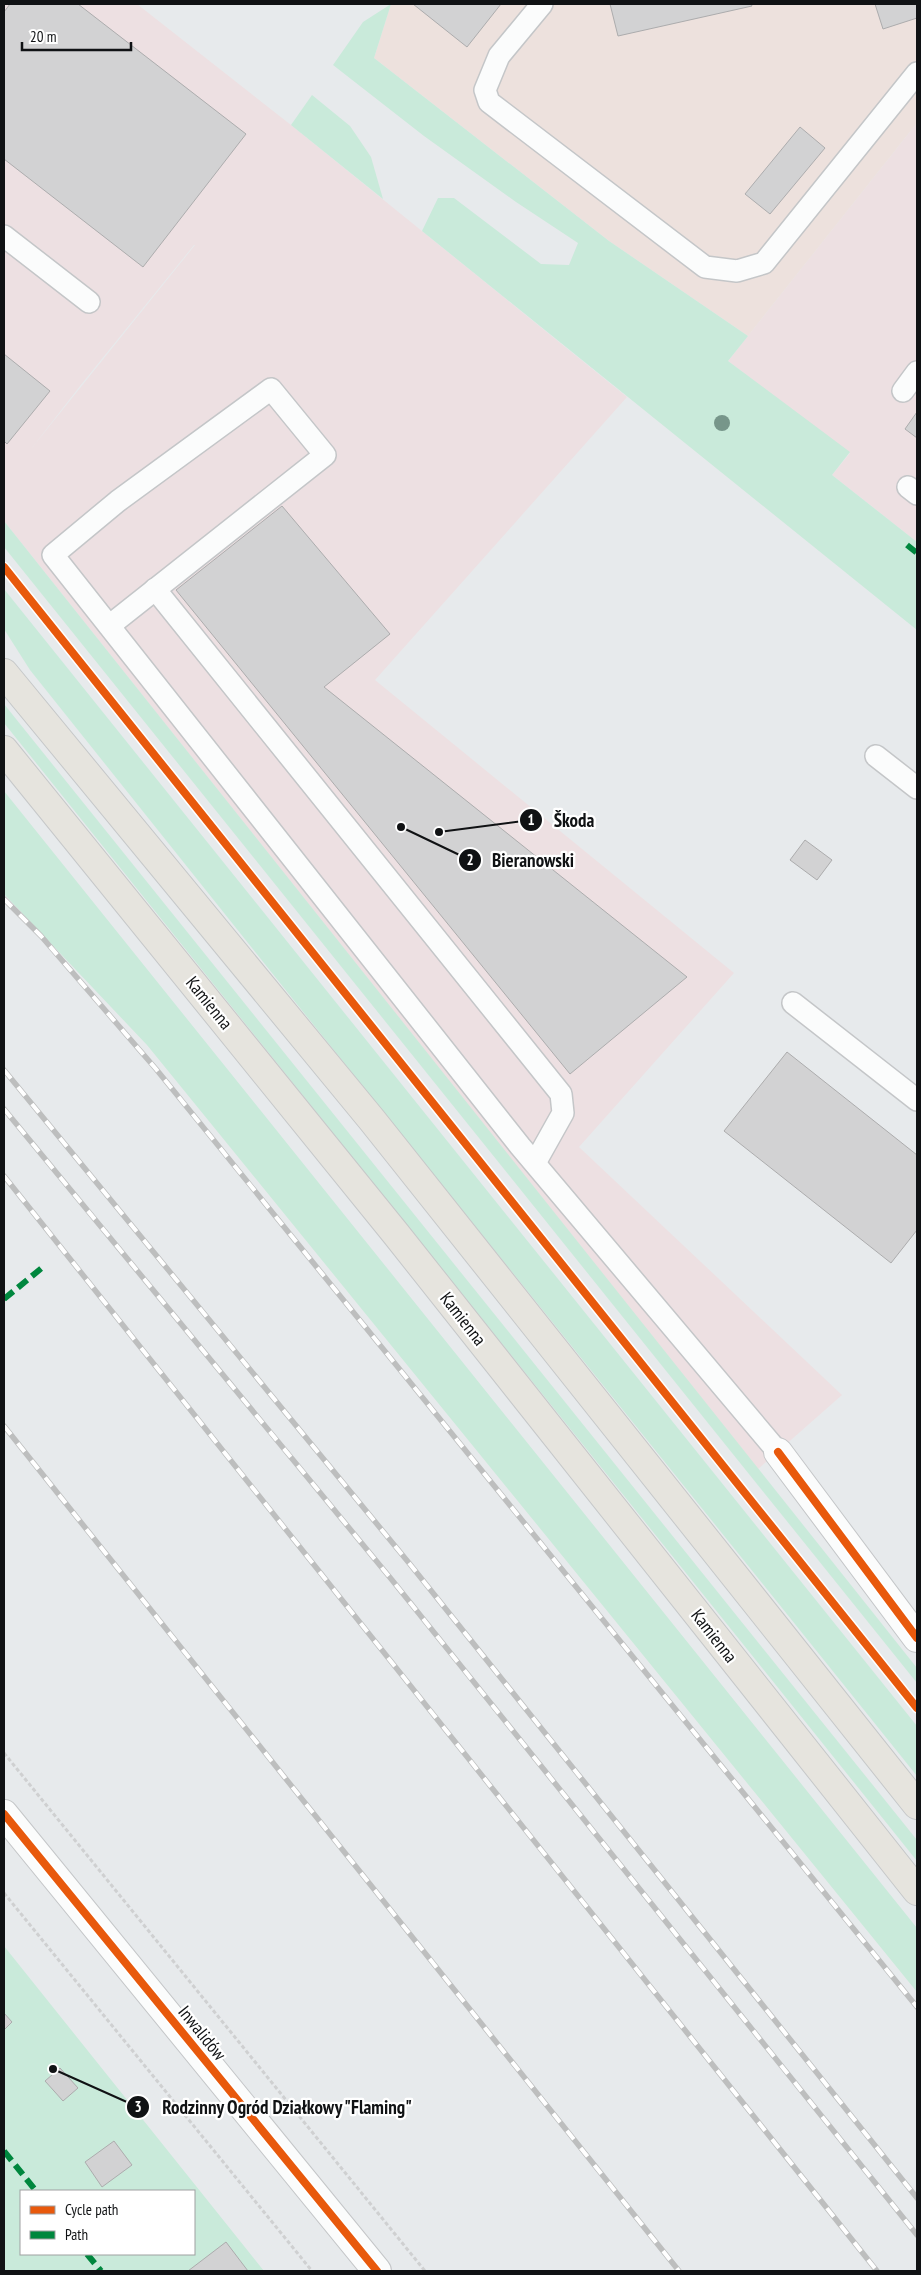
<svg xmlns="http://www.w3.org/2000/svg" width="921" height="2275" viewBox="0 0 921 2275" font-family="'PT Sans Narrow',sans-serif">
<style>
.commercial{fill:#ede0e2;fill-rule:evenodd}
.industrial{fill:#ede1dd}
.green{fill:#c9eada;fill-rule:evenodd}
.building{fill:#d2d2d3;stroke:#acacad}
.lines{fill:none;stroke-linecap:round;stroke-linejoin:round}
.service-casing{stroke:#c4c6c8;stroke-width:24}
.minor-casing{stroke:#c4c6c8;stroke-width:30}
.tertiary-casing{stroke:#c4c6c8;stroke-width:30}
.primary-casing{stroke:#c6c8c9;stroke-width:30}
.path{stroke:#cfd0d1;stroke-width:3;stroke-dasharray:4 2.5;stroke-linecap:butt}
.service{stroke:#fbfcfc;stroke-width:21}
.minor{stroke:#fbfcfc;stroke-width:28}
.tertiary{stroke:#fbfcfc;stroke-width:28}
.primary{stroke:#e6e4de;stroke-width:28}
.rail-casing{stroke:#bdbebe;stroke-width:5.5}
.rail{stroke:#fff;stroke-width:4;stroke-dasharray:11;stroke-linecap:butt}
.quiet{stroke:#00873e;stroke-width:6;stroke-dasharray:12 6;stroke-linecap:butt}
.cycleway-casing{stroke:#fff;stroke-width:11}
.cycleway{stroke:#e8590c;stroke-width:8}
.tree{fill:#77968a}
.labels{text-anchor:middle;stroke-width:4.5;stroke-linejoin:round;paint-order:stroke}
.street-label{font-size:18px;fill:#101214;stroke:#fff}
.leader{fill:none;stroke:#101214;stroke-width:2}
.callout-dot{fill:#101214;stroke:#fff;stroke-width:2}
.mark-label{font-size:15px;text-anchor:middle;font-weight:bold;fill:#fff}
.callout-label{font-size:19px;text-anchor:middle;font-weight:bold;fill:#101214;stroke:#fff;stroke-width:4.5;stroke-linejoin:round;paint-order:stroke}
</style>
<rect width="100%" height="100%" fill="#e7eaec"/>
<!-- commercial -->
<g class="commercial">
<path d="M4 4H137L291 125 627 397 375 680 734 973 579 1147 842 1395 758 1469 4 521ZM194 245H195L31 449 80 386Z"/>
<polygon points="917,123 917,542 832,475 850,453 728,361"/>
</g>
<!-- industrial -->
<polygon class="industrial" points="391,4 917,4 917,123 748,336 609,241 374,58"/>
<!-- green -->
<g class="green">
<polygon points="391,4 374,58 609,241 748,336 728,361 850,452 832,475 917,542 917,630 422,231 438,198 454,198 541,264 569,265 578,243 516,202 424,136 333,65 363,22"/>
<polygon points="312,95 350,126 371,157 383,199 291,125"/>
<polygon points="4,521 917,1668 917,1683 4,547"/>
<polygon points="4,589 917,1726 917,1776 304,1013 30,670 4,629"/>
<polygon points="4,704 917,1840 917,1861 4,723"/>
<polygon points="4,791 917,1928 917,1992 147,1045 4,894"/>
<path d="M4 1946 264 2271H4ZM21 2191H194V2254H21Z"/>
</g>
<!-- building -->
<g class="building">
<polygon points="10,4 78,4 246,134 143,267 4,159 4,12"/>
<polygon points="413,4 501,4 467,47"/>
<polygon points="610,4 751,4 752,6 618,36"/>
<polygon points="875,4 917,4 917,18 883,29"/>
<polygon points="800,127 825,148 770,214 745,194"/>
<polygon points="4,354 50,391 7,444 4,441"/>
<polygon points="917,412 917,438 905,429"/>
<polygon points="282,506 390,634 324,687 687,977 570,1074 176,590"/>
<polygon points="805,840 832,860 817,880 790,860"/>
<polygon points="787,1052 917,1155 917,1230 891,1263 724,1131"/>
<polygon points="4,2013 12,2022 4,2030"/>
<polygon points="60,2068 78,2088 63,2101 45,2081"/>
<polygon points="114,2141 132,2165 102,2187 85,2162"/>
<polygon points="226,2242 248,2271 188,2271"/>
</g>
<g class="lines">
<!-- service casing -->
<g class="service-casing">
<g id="service">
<polyline points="542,4 499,56 485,90 489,102 705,267 737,271 764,263 917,73"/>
<polyline points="4,236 89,302"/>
<polyline points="903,391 917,372"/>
<polyline points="908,487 917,494"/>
<polyline points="155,589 561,1094 563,1113 535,1163"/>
<polyline points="109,626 325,455 271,389 118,501 53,555 520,1146 778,1452"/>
<polyline points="876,756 917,788"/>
<polyline points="793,1003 917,1100"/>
</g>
</g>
<!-- minor casing -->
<g class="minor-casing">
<polyline id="minor" points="778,1452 917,1638"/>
</g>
<!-- tertiary casing -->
<g class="tertiary-casing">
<polyline id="tertiary" points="4,1814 377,2271"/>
</g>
<!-- primary casing -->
<g class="primary-casing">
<g id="primary">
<polyline points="4,673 372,1120 917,1805"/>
<polyline points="4,750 396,1234 917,1891"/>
</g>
</g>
<!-- path -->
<g class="path">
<polyline points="4,1753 425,2271"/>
<polyline points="4,1893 312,2271"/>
</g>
<!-- service -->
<use href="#service" class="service"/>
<!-- minor -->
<use href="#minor" class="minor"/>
<!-- tertiary -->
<use href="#tertiary" class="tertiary"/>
<!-- primary -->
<use href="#primary" class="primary"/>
<!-- rail casing -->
<g class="rail-casing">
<g id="rail">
<polyline points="4,899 41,936 156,1069 917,2007"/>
<polyline points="4,1070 409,1563 917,2198"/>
<polyline points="4,1109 392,1580 917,2235"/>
<polyline points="4,1176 877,2271"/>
<polyline points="4,1426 679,2271"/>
</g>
</g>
<!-- rail -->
<use href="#rail" class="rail"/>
<!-- quiet -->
<g class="quiet">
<polyline points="907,545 917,553"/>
<polyline points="4,1299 43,1267"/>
<polyline points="4,2151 36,2191"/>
<polyline points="87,2254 101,2271"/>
</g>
<!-- cycleway casing -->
<g class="cycleway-casing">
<g id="cycleway">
<polyline points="4,567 917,1708"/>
<polyline points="778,1452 917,1638"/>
<polyline points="4,1814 377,2271"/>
</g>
</g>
<!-- cycleway -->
<use href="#cycleway" class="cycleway"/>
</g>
<!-- trees -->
<circle class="tree" cx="722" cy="423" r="8"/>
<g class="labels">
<!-- street labels -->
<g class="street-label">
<text transform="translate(209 1003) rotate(51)" y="6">Kamienna</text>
<text transform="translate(463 1319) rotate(52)" y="6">Kamienna</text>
<text transform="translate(714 1636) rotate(52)" y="6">Kamienna</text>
<text transform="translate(202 2033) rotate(51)" y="6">Inwalidów</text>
</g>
</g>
<!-- callouts -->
<path class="leader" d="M439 832L531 820M401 827L470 860M53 2069L138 2107"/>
<g class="callout-dot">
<circle cx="439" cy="832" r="5"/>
<circle cx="401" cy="827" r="5"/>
<circle cx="53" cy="2069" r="5"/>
<circle cx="531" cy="820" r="12"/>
<circle cx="470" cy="860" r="12"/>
<circle cx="138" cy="2107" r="12"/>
</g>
<g class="mark-label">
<text x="531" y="825">1</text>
<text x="470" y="865">2</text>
<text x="138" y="2112">3</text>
</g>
<g class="callout-label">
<text x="574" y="827">Škoda</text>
<text x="533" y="867">Bieranowski</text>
<text x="287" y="2114">Rodzinny Ogród Działkowy "Flaming"</text>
</g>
<!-- border -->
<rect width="921" height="2275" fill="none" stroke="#101214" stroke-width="10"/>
<!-- legend -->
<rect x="20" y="2190" width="175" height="65" fill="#ffffff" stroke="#9fa0a1"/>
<rect x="30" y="2206" width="25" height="8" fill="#e8590c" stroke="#9fa0a1"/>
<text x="65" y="2215" font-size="15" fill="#101214">Cycle path</text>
<rect x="30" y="2231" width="25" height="8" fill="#00873e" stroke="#9fa0a1"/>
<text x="65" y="2240" font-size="15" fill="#101214">Path</text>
<!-- scale -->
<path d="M22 42v8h109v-8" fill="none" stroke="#101214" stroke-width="2.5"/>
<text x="30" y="42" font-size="15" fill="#101214" stroke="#ffffff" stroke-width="4" paint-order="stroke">20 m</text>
</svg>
